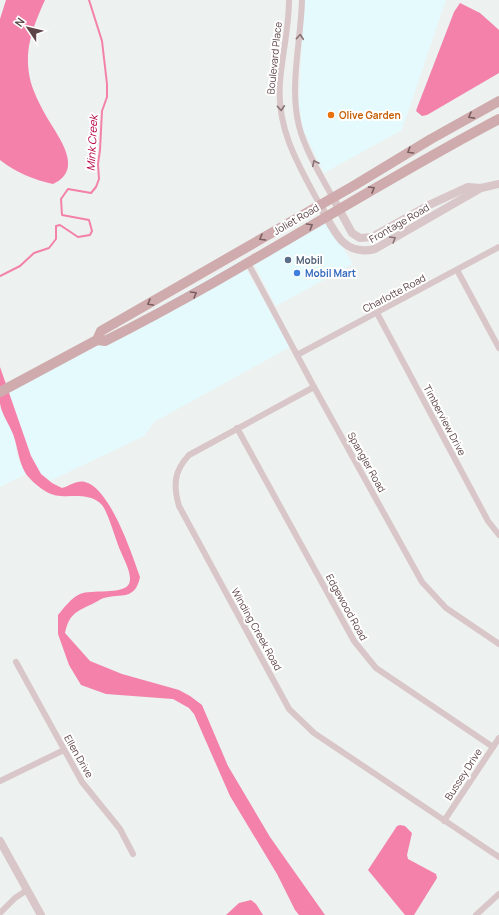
<svg xmlns="http://www.w3.org/2000/svg" width="499" height="915" viewBox="0 0 499 915" font-family="Manrope,sans-serif">
<style>
.commercial{fill:#e5fafd}
.water{fill:#f381aa}
.lines{fill:none;stroke-linecap:round;stroke-linejoin:round}
.stream{stroke:#f381aa;stroke-width:2}
.minor{stroke:#d9c6c8;stroke-width:6}
.tertiary{stroke:#d9c6c8;stroke-width:8}
.primary{stroke:#cfabad;stroke-width:10}
.oneway{stroke:#887274}
.oneway2{stroke:#7a5e60}
.food-dot{fill:#e8710a;stroke:#fff;stroke-width:1.5}
.service-dot{fill:#5c6f8a;stroke:#fff;stroke-width:1.5}
.shop-dot{fill:#3f7fe0;stroke:#fff;stroke-width:1.5}
.labels{text-anchor:middle;stroke-width:4;stroke-linejoin:round;paint-order:stroke}
.street-label{font-size:10px;fill:#5d4447;stroke:#fff}
.food-label{font-size:10px;font-weight:bold;fill:#c56008;stroke:#fff;text-anchor:start}
.service-label{font-size:10px;font-weight:bold;fill:#4e5e75;stroke:#fff;text-anchor:start}
.shop-label{font-size:10px;font-weight:bold;fill:#366cbe;stroke:#fff;text-anchor:start}
.water-label{font-size:11px;font-style:italic;fill:#b30141;stroke:#fff}
</style>
<rect width="100%" height="100%" fill="#edf1ef"/>
<!-- commercial -->
<g class="commercial">
<polygon points="304,0 446,0 402,130 324,173 303,130 299,104"/>
<polygon points="325,217 353,264 276,306 251,258"/>
<polygon points="241,260 290,347 154,422 144,436 50,481 41,474 31,456 9,392"/>
<polygon points="0,405 14,435 18,458 26,474 0,487"/>
</g>
<!-- water -->
<g class="water">
<path d="M6 0H45C32 29 23 51 31 83 34 93 40 105 45 114 55 133 87 169 53 184 34 180 15 172 0 160V19Z"/>
<polygon points="460,3 480,13 499,30 499,73 427,115 422,116 416,111 417,108 454,12"/>
<path d="M0 367 31 456 41 474 52 483 62 488C70 486 77 480 85 482 110 488 132 554 140 577 135 601 121 593 104 598 100 599 95 603 90 605 75 612 69 615 65 633L90 661 122 674 179 690 190 696 202 705 228 766 270 837 325 915H299L295 910 277 874 230 796 194 714 189 708 173 699 106 694 81 685 69 665 58 634V615C64 608 71 598 80 594 91 589 123 595 129 584 133 575 124 560 121 552 116 541 108 512 102 505 91 493 74 497 61 496 48 496 34 484 26 474 18 461 18 447 13 434 9 424 1 413 0 403 0 391 0 379 0 367Z"/>
<polygon points="400,825 405,826 412,833 407,855 408,859 436,874 437,878 414,915 405,915 368,870 397,826"/>
<polygon points="251,900 256,904 263,915 226,915 239,903"/>
</g>
<g class="lines">
<!-- stream -->
<polyline class="stream" points="0,276 20,266 34,253 49,248 56,239 56,226 60,225 78,237 90,235 92,231 89,220 62,215 61,199 68,189 91,193 96,187 99,179 98,164 100,150 102,111 107,97 107,84 102,41 89,0"/>
<!-- minor -->
<g class="minor">
<path d="M289 0C289 28 282 55 280 82 276 129 299 166 320 205"/>
<path d="M302 0C301 41 289 86 299 126 305 150 321 176 333 198"/>
<polyline points="248,263 314,387 422,582 446,608 499,644"/>
<polyline points="457,270 499,348"/>
<polyline points="377,313 488,521 499,535"/>
<polyline points="297,355 499,247"/>
<path d="M314 387 189 455C174 471 173 485 179 506L289 709 314 733 499 857"/>
<polyline points="237,428 354,641 376,668 493,747"/>
<polyline points="16,662 82,782 120,829 133,854"/>
<polyline points="0,781 64,750"/>
<polyline points="444,821 499,738"/>
<polyline points="0,913 15,898 27,890"/>
<polyline points="476,915 499,894"/>
</g>
<!-- tertiary -->
<g class="tertiary">
<polyline points="333,198 352,233 360,238 372,237 429,205 468,187 481,188 499,184"/>
<path d="M320 205C334 230 342 257 375 249L481 188"/>
<polyline points="0,841 41,915"/>
</g>
<!-- primary -->
<g class="primary">
<path d="M97 340 105 341C240 273 366 189 499 119"/>
<polyline points="0,392 97,340 101,331 355,185 431,139 499,101"/>
</g>
</g>
<!-- one-way arrows -->
<defs><path id="oneway-chevron" d="M-2-3.5L2.5 0L-2 3.5" fill="none" stroke-width="1.6" stroke-linecap="round" stroke-linejoin="round"/></defs>
<g class="oneway">
<use href="#oneway-chevron" transform="translate(300 37) rotate(-85)"/>
<use href="#oneway-chevron" transform="translate(281 108) rotate(86)"/>
<use href="#oneway-chevron" transform="translate(315 163) rotate(-116)"/>
<use href="#oneway-chevron" transform="translate(393 239) rotate(-31)"/>
</g>
<g class="oneway2">
<use href="#oneway-chevron" transform="translate(471 116) rotate(151)"/>
<use href="#oneway-chevron" transform="translate(410 151) rotate(149)"/>
<use href="#oneway-chevron" transform="translate(372 189) rotate(-30)"/>
<use href="#oneway-chevron" transform="translate(310 226) rotate(-31)"/>
<use href="#oneway-chevron" transform="translate(262 238) rotate(150)"/>
<use href="#oneway-chevron" transform="translate(194 294) rotate(-30)"/>
<use href="#oneway-chevron" transform="translate(150 303) rotate(150)"/>
</g>
<!-- markers -->
<circle class="food-dot" cx="331" cy="115" r="4"/>
<circle class="service-dot" cx="288" cy="260" r="4"/>
<circle class="shop-dot" cx="297" cy="273" r="4"/>
<g class="labels">
<!-- street labels -->
<g class="street-label">
<text transform="translate(274 58) rotate(-84)" y="4">Boulevard Place</text>
<text transform="translate(296 219) rotate(-30)" y="4">Joliet Road</text>
<text transform="translate(399 223) rotate(-30)" y="4">Frontage Road</text>
<text transform="translate(394 293) rotate(-28)" y="4">Charlotte Road</text>
<text transform="translate(445 420) rotate(62)" y="4">Timberview Drive</text>
<text transform="translate(367 462) rotate(61)" y="4">Spangler Road</text>
<text transform="translate(347 607) rotate(61)" y="4">Edgewood Road</text>
<text transform="translate(257 629) rotate(61)" y="4">Winding Creek Road</text>
<text transform="translate(79 756) rotate(60)" y="4">Ellen Drive</text>
<text transform="translate(463 774) rotate(-57)" y="4">Bussey Drive</text>
</g>
<!-- food labels -->
<g class="food-label">
<text x="339" y="119">Olive Garden</text>
</g>
<!-- service labels -->
<g class="service-label">
<text x="296" y="264">Mobil</text>
</g>
<!-- shop labels -->
<g class="shop-label">
<text x="305" y="277">Mobil Mart</text>
</g>
<!-- water labels -->
<g class="water-label">
<text transform="translate(92 143) rotate(-87)" y="4">Mink Creek</text>
</g>
</g>
<!-- north arrow -->
<g transform="translate(28 28) rotate(305)" stroke="#ffffff" stroke-width="3" paint-order="stroke">
<path d="M0-3L7 15L0 10L-7 15Z" fill="#5d4447"/>
<text y="-6" font-size="11" font-weight="bold" text-anchor="middle" fill="#5d4447">N</text>
</g>
</svg>
